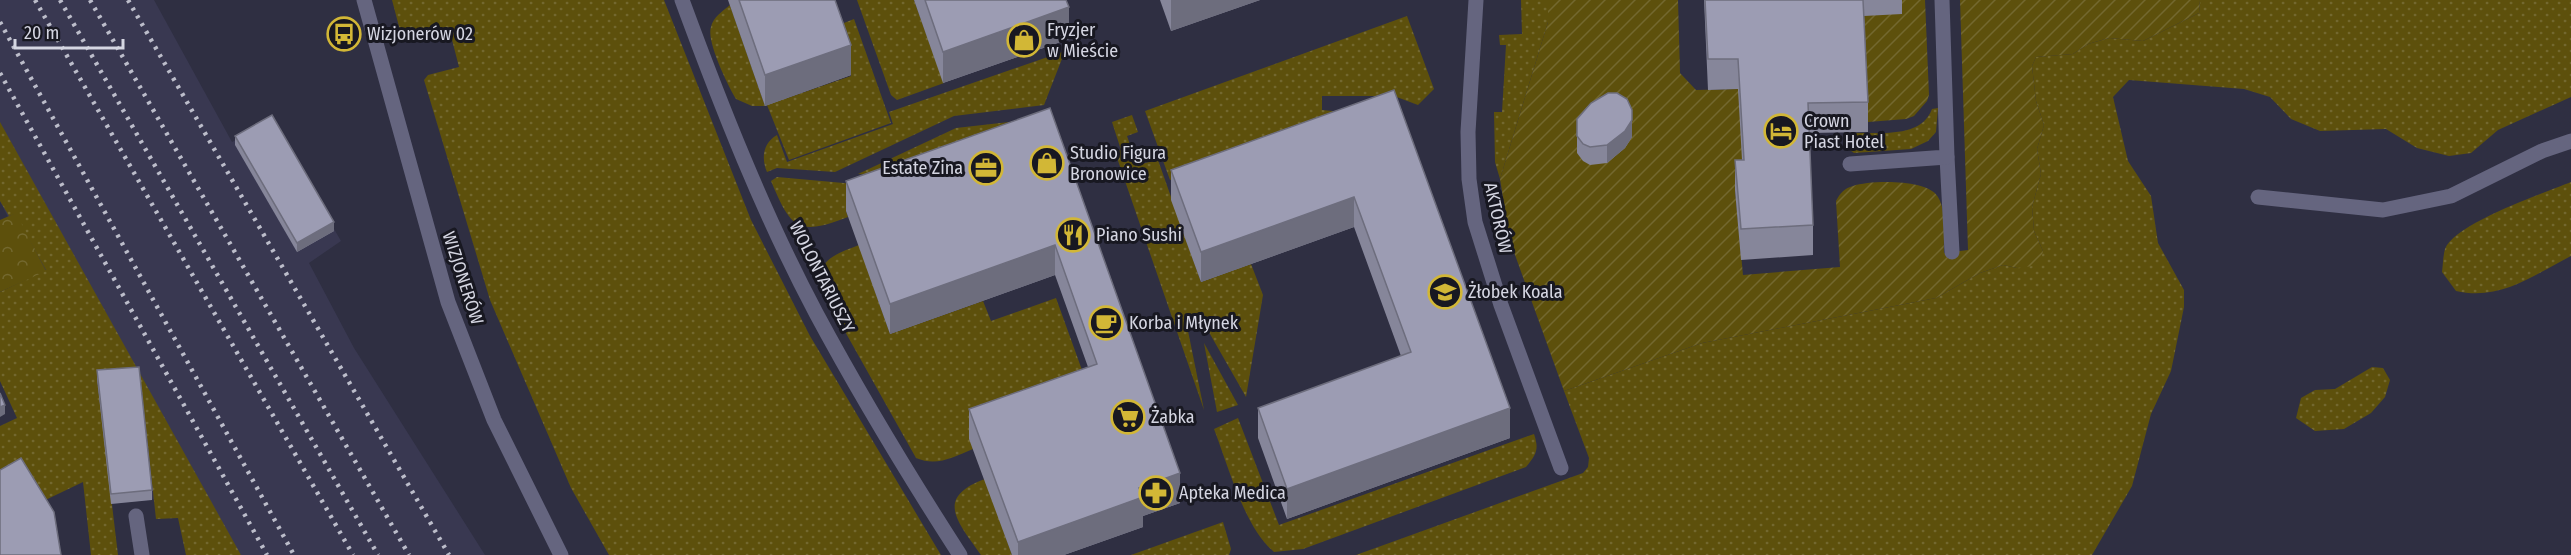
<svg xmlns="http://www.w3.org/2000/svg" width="2571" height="555" viewBox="0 0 2571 555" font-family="'Fira Sans Condensed',sans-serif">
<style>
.built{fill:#393851}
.grass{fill:url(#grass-dots)}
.forest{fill:url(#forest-crowns)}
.garden{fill:url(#garden-furrows)}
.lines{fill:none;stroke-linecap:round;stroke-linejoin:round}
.lane{stroke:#65657f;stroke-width:15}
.street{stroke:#65657f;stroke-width:15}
.rail{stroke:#bcbdca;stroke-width:4.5;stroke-dasharray:3 6;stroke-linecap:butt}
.wall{fill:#86869a}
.shaded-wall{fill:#6d6d7d}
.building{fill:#9c9cb3;stroke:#6d6d7d;stroke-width:1.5}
.labels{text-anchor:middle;stroke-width:6;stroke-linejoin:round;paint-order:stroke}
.poi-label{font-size:18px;fill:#d5d6e2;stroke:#181821;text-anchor:start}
.street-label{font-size:18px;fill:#d5d6e2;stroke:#181821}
</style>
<defs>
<pattern id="grass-dots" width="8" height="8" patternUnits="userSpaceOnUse" patternTransform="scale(1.5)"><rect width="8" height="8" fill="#5d500c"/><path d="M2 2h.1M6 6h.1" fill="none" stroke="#73682f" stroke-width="1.8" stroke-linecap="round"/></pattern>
<pattern id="forest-crowns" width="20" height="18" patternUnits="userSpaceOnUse" patternTransform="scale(1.5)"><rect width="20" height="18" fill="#5d500c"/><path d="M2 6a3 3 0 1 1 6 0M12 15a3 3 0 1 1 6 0" fill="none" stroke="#73682f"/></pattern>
<pattern id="garden-furrows" width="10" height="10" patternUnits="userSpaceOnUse" patternTransform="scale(1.5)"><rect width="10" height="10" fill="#5d500c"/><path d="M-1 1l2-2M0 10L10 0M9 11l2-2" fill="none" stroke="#73682f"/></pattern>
</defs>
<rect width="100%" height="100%" fill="#2f2f42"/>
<!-- built -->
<polygon class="built" points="0,0 154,0 232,142 272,121 341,241 309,263 354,348 485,555 218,555 185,496 111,504 97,380 40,274 37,275 0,201"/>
<!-- grass -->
<g class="grass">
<polygon points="392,0 664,0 751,220 810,336 941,555 609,555 571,488 490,300 424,80 428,75 459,67 449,28 418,36 401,34"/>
<polygon points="857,0 914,0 944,83 897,100 891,95"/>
<polygon points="1521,0 1548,0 1548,22 1500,179 1495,162 1494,112 1502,112 1506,45 1500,45 1499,35 1522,34"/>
<polygon points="2200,0 2571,0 2571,97 2498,130 2471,153 2449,156 2417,148 2386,129 2320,131 2291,119 2270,97 2244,89 2129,80 2113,97 2128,161 2151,196 2158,243 2184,290 2184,307 2171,371 2151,414 2132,486 2092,555 1356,555 1583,473 1588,467 1589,458 1564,391 1702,343 1936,298 1980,273 2003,265 2017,268 2043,251 2034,231 2032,207 2041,174 2037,149 2044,125 2036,101 2032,66 2036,57 2073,54 2088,44 2109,38 2143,41 2199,13"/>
<path d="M730 5 765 106H752L736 99C728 86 706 41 711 27 713 17 723 11 730 5Z"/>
<polygon points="1407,16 1434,89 1418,105 1394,96 1322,96 1322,110 1353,113 1170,180 1145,111"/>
<polygon points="854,19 891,123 789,160 767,105 851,76 834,27"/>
<path d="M1065 51 1044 105 954 116 835 172 777 168 767 172C761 158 763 143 777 135L787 162 893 124 889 112Z"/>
<path d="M1938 108 1936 132 1928 141 1911 149 1854 153 1847 148 1853 146 1852 133C1879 132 1921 139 1932 109Z"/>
<polygon points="1132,115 1138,132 1127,136 1137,165 1158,160 1201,282 1251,264 1263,295 1246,397 1202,320 1187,326 1204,410 1115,152 1121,150 1112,122"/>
<polygon points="1046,118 901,178 858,174 956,128"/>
<polygon points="0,122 241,555 186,555 178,518 156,519 140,375 97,379 118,555 91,555 83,482 35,505 0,495 0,426 17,418 0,381 0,292 46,270 15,214 9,216 0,201"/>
<path d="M777 177 888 187 846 211 848 217C797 237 791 228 771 181Z"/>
<path d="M2571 182V256C2532 276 2500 301 2456 291L2442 272C2443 265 2443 256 2445 249 2455 223 2544 193 2571 182Z"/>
<path d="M859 245 890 334 983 301 991 321 1056 298 1091 395 970 439 973 449C953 457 937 467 916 458L820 287C817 259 836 254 859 245Z"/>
<polygon points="1204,343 1238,405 1217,412"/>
<polygon points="2372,367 2383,368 2390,380 2385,397 2371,413 2344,429 2315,431 2296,418 2301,398 2315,390 2335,389"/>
<path d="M1238 418 1279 525 1534 434C1539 449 1537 454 1526 467L1303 549 1274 552C1244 527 1228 465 1214 429Z"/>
<path d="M985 479 1012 555H981C959 523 933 498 985 479Z"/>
<polygon points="1223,522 1231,549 1229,555 1131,555"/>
</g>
<!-- forest -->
<polygon class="forest" points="16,213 46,271 0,292 0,220"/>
<!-- garden -->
<g class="garden">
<path d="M1548 0H1678L1680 73 1696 90 1739 89 1744 190H1735L1743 275 1840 267 1836 201C1840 193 1845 188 1853 186 1871 180 1928 179 1938 197 1947 211 1943 236 1944 253L1968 250 1960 0H2200L2199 13 2143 41 2109 38 2088 44 2073 54 2036 57 2032 66 2036 101 2044 125 2037 149 2041 174 2032 207 2034 231 2043 251 2041 260 2033 266 2017 268 2003 265 1980 273 1936 298 1702 343 1564 391 1510 241 1500 179 1548 22Z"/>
<polygon points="1902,0 1925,0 1929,95 1927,101 1914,116 1906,119 1868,122 1862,6 1901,4"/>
</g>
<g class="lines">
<!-- lane -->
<g class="lane">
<polyline points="1947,157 1952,252"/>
<polyline points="1850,164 1947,157 1942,0"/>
<polyline points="2258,197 2383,210 2451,196 2542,151 2571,141"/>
</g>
<!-- street -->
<g class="street">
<polyline points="364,0 448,302 494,420 561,555"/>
<path d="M682 0C721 106 763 213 816 313 860 395 909 476 960 555"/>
<polyline points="1476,0 1468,132 1469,179 1475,222 1501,305 1561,468"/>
<polyline points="136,516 142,555"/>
</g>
<!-- rail -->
<g class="rail">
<polyline points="35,0 353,555"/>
<polyline points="60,0 378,555"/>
<polyline points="90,0 409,555"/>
<polyline points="128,0 449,555"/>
<polyline points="0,22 294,555"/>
<polyline points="0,73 267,555"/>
</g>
</g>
<!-- wall -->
<g class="wall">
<polygon points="728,0 835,0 851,75 765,106"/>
<polygon points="914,0 1066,0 1069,39 943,83"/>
<polygon points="1160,0 1260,0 1171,31"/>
<polygon points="1704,0 1902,0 1902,14 1864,16 1868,102 1868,132 1809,133 1813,225 1813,255 1741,260 1735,190 1735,160 1742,160 1738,89 1708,90"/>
<polygon points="1394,90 1510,438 1287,519 1258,438 1258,408 1401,356 1354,227 1201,282 1171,200 1171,170"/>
<polygon points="1050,108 1180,503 1143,516 1143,527 1064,555 1012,555 969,439 969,409 1088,367 1055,275 890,334 846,211 846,181"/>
<polygon points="1632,128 1632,137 1625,148 1607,163 1590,165 1583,161 1577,153 1577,136"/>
<polygon points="235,136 334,231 297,252 235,145"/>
<polygon points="97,370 152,490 152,500 111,504 97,379"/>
</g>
<!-- shaded-wall -->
<g class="shaded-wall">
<polygon points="1171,0 1260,0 1171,31"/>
<polygon points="1069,7 1069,39 943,83 943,52"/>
<polygon points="851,45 851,75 765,106 765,75"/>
<polygon points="1632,110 1632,137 1625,148 1607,163 1607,145"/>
<polygon points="1354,197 1354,227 1201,282 1201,252"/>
<polygon points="334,222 334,231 297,252 297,243"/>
<polygon points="1055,245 1055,275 890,334 890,304"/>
<polygon points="5,405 5,414 0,417 0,407"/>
<polygon points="1510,408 1510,438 1287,519 1287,489"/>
<polygon points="1180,473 1180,503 1143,516 1143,527 1064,555 1018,555 1018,542 1139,488"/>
</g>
<!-- building -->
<g class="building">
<polygon points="739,0 835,0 851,45 765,75"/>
<polygon points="925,0 1066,0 1069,7 943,52"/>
<polygon points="1705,0 1863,0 1868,102 1808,103 1813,225 1741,229 1735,160 1744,160 1738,59 1708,59"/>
<polygon points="1394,90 1510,408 1287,489 1258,408 1411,352 1354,197 1201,252 1171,170"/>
<polygon points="1608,93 1617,93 1627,99 1632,110 1632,120 1625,131 1607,145 1590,147 1583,144 1577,136 1577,119 1591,103"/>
<polygon points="1050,108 1180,473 1139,488 1143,497 1018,542 969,409 1097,364 1055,245 890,304 846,181"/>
<polygon points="272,115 334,222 297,243 235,136"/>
<polygon points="139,367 152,490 111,494 97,370"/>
<polygon points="0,393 5,405 0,407"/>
<polygon points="21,458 54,512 61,555 0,555 0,470"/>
</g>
<!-- icons -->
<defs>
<g id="bus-ring" transform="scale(1.725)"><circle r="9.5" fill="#181821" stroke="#d2b736" stroke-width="1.5"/><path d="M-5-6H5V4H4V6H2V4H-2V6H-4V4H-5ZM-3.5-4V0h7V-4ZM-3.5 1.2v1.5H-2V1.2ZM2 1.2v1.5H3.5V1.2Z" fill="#d2b736"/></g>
<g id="shop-ring" transform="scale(1.725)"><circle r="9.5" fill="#181821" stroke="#d2b736" stroke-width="1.5"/><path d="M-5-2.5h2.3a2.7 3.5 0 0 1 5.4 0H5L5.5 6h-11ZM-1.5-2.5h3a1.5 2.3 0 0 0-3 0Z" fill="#d2b736"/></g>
<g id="hotel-ring" transform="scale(1.725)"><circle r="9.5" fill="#181821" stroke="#d2b736" stroke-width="1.5"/><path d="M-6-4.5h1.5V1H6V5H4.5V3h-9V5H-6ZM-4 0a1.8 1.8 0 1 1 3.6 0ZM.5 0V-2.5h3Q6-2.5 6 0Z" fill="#d2b736"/></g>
<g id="office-ring" transform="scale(1.725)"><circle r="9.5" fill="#181821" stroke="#d2b736" stroke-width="1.5"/><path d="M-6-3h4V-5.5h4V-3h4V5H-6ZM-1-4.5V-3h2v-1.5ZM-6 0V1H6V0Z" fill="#d2b736"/></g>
<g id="restaurant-ring" transform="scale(1.725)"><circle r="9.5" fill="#181821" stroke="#d2b736" stroke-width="1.5"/><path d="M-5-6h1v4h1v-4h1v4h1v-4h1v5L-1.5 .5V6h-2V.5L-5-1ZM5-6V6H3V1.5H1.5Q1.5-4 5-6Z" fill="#d2b736"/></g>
<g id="school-ring" transform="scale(1.725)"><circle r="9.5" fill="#181821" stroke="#d2b736" stroke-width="1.5"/><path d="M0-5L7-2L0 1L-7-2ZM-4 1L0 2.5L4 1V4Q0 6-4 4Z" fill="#d2b736"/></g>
<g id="cafe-ring" transform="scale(1.725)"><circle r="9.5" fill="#181821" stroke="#d2b736" stroke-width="1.5"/><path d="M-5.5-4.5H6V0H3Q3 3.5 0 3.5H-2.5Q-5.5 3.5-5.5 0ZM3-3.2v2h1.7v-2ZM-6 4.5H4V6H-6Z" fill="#d2b736"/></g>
<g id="supermarket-ring" transform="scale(1.725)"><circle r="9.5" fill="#181821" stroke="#d2b736" stroke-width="1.5"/><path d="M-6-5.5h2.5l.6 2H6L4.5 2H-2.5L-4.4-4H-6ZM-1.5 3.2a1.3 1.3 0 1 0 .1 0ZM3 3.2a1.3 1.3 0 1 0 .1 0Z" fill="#d2b736"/></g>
<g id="pharmacy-ring" transform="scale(1.725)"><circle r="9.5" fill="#181821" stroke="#d2b736" stroke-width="1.5"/><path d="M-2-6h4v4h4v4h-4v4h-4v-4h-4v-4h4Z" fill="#d2b736"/></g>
</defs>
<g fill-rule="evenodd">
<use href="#bus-ring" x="344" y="34"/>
<use href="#shop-ring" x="1024" y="40"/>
<use href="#hotel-ring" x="1781" y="131"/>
<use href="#shop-ring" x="1047" y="163"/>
<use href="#office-ring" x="986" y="168"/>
<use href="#restaurant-ring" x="1073" y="235"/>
<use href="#school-ring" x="1445" y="292"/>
<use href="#cafe-ring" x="1106" y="323"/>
<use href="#supermarket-ring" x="1128" y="417"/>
<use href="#pharmacy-ring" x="1156" y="493"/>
</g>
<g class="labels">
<!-- poi labels -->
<g class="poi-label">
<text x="1047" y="36">Fryzjer<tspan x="1047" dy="21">w Mieście</tspan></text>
<text x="367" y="40">Wizjonerów 02</text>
<text x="1804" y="127">Crown<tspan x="1804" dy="21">Piast Hotel</tspan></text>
<text x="1070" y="159">Studio Figura<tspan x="1070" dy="21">Bronowice</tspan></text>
<text x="963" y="174" text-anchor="end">Estate Zina</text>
<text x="1096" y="241">Piano Sushi</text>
<text x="1468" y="298">Żłobek Koala</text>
<text x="1129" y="329">Korba i Młynek</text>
<text x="1151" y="423">Żabka</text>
<text x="1179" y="499">Apteka Medica</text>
</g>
<!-- street labels -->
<g class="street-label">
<text transform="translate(1498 218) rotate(77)" y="6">AKTORÓW</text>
<text transform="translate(822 277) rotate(63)" y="6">WOLONTARIUSZY</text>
<text transform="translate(463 278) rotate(72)" y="6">WIZJONERÓW</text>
</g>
</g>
<!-- scale -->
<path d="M15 39v9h108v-9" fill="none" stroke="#d5d6e2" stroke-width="3"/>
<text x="24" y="39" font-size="18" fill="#d5d6e2" stroke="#181821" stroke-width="4.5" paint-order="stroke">20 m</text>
</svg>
